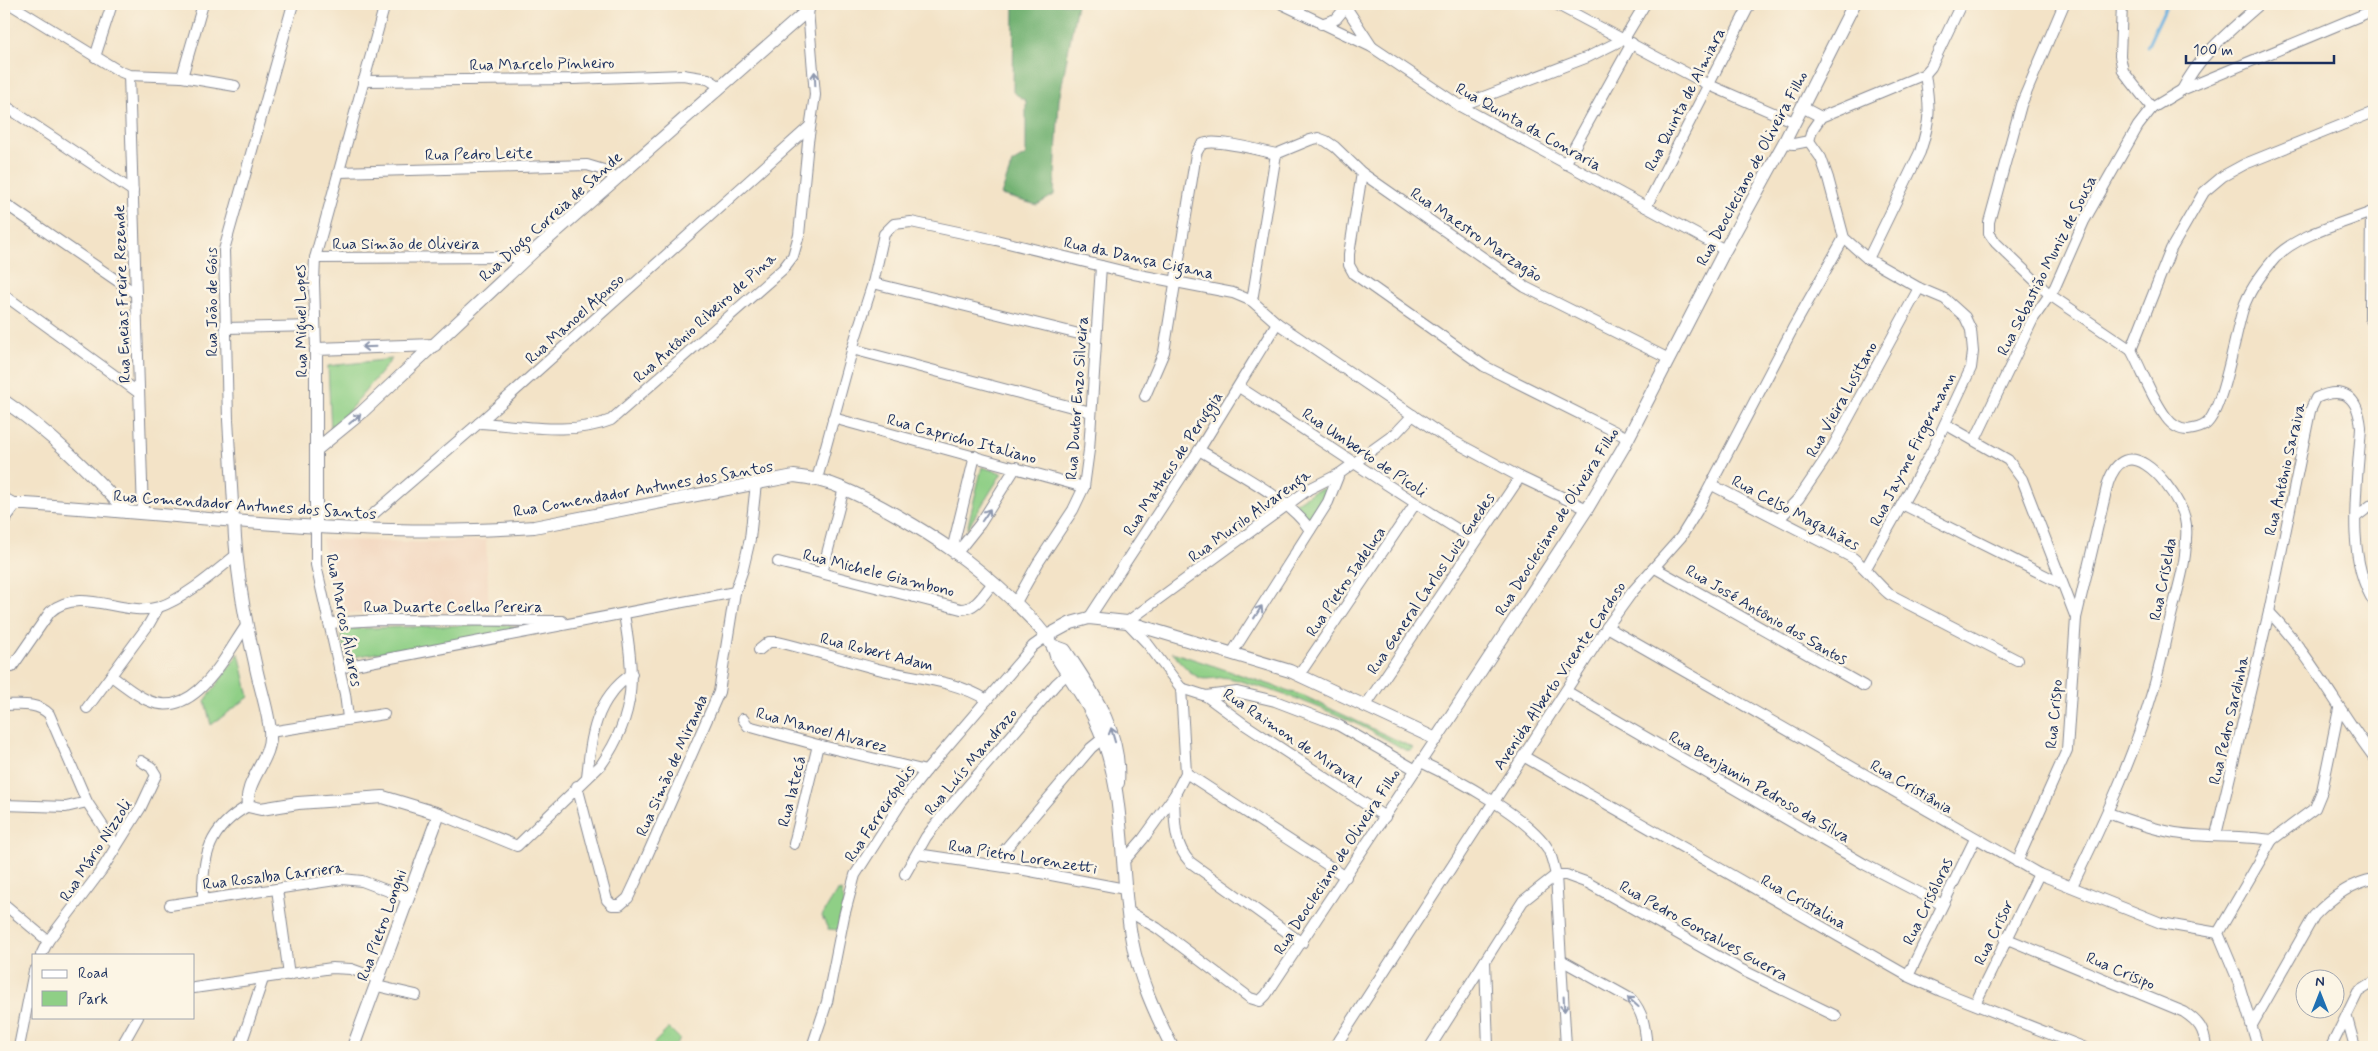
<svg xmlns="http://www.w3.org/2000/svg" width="2378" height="1051" viewBox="0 0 2378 1051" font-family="Mynerve,sans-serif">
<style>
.built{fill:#f2d5bd}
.green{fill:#8fcf86;stroke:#557f72}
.forest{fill:#73b273;stroke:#477068}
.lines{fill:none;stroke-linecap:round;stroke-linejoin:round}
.stream{stroke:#69b0e0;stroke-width:3}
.minor-casing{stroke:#878992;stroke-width:12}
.tertiary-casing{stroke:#878992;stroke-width:14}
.minor{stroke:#fff;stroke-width:10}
.tertiary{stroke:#fff;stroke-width:12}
.oneway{stroke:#8d97ae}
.labels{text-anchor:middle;stroke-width:5;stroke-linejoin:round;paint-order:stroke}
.street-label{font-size:16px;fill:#1b2f5e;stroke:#fcf5e5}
</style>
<rect width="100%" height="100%" fill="#fcf5e5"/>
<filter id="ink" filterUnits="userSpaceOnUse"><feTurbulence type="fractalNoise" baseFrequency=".02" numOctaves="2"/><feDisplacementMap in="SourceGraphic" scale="10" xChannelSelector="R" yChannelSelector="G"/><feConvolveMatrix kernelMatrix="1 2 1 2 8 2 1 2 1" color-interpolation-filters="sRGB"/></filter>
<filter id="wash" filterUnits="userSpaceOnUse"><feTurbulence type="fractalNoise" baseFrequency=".0096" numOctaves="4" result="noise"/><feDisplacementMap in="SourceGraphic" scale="20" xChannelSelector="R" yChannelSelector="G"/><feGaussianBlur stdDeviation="1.12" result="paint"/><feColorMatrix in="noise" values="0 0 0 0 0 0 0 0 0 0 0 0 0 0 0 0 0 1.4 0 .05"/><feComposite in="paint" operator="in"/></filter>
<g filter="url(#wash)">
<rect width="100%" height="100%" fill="#f3e3c7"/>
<!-- built -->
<polygon class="built" points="322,539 432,543 486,540 489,614 337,613"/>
<!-- green -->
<g class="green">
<polygon points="392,359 331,432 328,366"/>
<polygon points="982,467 1002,473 967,529"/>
<polygon points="1332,486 1310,525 1291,506 1313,492"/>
<polygon points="501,624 525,629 346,658 340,629"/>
<path d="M1172 652 1304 696 1413 748 1411 751 1405 750C1348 716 1297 697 1233 679 1222 675 1207 681 1200 678 1189 673 1179 661 1172 652Z"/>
<polygon points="239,653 249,697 211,725 205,701"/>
<polygon points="837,891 841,891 844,901 838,930 828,929 822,916"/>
<polygon points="669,1028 680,1039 673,1047 650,1047"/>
</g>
<!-- forest -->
<polygon class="forest" points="1014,4 1077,4 1059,100 1054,195 1037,205 1001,195 1012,163 1026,155 1026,101 1013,92"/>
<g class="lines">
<!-- stream -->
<polyline class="stream" points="2147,47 2167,4"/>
</g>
</g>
<g filter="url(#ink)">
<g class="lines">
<!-- minor casing -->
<g class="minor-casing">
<g id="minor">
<polyline points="10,4 119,71 129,75 182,77 235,86"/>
<polyline points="1282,4 1372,47 1460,106 1725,250"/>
<polyline points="1344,4 1372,47"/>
<polyline points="1556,4 1707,84 1794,122"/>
<polyline points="2064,4 2021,105 1989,222 1989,233 1996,243 2050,295 2131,350 2171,249 2204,192 2223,176 2245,164 2374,112"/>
<polyline points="2122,4 2120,56 2123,71 2152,108 2182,90 2374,10"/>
<polyline points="1321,24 1336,19 1346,7"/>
<polyline points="95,57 112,4"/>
<polyline points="129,75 143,513"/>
<polyline points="182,77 203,4"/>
<polyline points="363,81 573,79 683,75 708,79 719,86"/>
<path d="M2182 90C2199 55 2231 30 2260 4"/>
<polyline points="4,105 133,191"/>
<polyline points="1460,106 1588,57 1624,39 1645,4"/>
<polyline points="1802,107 1821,117"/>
<polyline points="1809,141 1821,158 1828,178 1844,238 1868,259 1919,288 1945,299 1965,317 1971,330 1973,352 1971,368 1932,451 1866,568"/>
<polyline points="1809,141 1812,130 1821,117 1925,74 1931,67 1961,4"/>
<polyline points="1784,143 1794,144 1809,141"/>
<polyline points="1276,154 1310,140 1318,138 1326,141 1335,147 1362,173 1525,287 1669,359"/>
<polyline points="1565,164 1632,43"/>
<polyline points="339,172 587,165 607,171 615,179"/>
<polyline points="1362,173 1349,254 1349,265 1354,274 1484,366 1628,438"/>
<polyline points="4,203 135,293"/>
<polyline points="1646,207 1750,4"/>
<polyline points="2371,212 2370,305 2370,318 2374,325"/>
<polyline points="315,258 527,257"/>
<path d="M1868 259 1920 152C1931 119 1930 108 1925 74"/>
<polyline points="873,283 1095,338"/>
<polyline points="4,295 139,393"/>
<polyline points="1252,301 1276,154"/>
<polyline points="225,328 315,326"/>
<polyline points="316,349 314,282 315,258 385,4"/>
<polyline points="852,349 1091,412"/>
<path d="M2131 350C2143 372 2151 397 2166 417 2171 424 2179 430 2188 430 2195 429 2201 428 2206 424 2223 410 2235 334 2243 309 2249 290 2262 273 2275 258 2297 234 2345 223 2374 211"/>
<path d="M1239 387C1318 438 1395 492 1475 540"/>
<path d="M1145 396 1164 352 1196 154C1198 150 1199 146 1203 144 1216 138 1261 151 1276 154"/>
<polyline points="833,418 1084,487"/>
<path d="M479 423C519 425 572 436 611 420L783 269 793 256 799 235 808 142 815 95 808 10"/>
<polyline points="1945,424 2008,460 2022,479 2076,618"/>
<polyline points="1975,440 2033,319 2055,287 2084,221 2138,126 2152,108"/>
<path d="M1199 450C1232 470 1289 498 1310 530"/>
<polyline points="817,479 856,336 873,283 884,234 894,224 911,222 996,240 1134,274 1233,293 1252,301 1277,323 1442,435 1520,477 1587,509"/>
<path d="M1712 485 1853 558C1867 569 1876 583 1889 594L2017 660"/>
<polyline points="4,498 15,504"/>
<polyline points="1902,504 2062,584"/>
<polyline points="2357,516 2374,503"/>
<polyline points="1780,518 1799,498 1830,452 1919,288"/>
<polyline points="234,520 228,420 224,250 293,4"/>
<polyline points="316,527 316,565 345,694 348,718"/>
<polyline points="356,529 479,423 809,127"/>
<polyline points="952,550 975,456"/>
<polyline points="956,554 980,524 1016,467"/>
<path d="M778 562 961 609C976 609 984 594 992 584"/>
<polyline points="1655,568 1864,686"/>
<polyline points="822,573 844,488"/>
<polyline points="1015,604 1038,563 1073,510 1084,487 1089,450 1101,266"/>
<path d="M2269 612C2311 655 2338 710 2374 757"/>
<polyline points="1089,618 1199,450 1277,323"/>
<polyline points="329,623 380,620 562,621"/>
<polyline points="1607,627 2039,874 2161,923 2218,933"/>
<path d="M759 650 769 642H778C811 650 844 660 878 669 914 678 955 680 987 700"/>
<polyline points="1232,653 1328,502 1339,474"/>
<path d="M12 667 50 612C80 585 125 618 159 607 184 599 215 572 235 556"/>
<polyline points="339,668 735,592"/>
<polyline points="1299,675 1415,504"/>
<path d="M111 676C123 684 134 694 147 700 194 722 225 656 246 626"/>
<polyline points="1181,688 1206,696 1244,724 1385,817"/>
<polyline points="1566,691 1864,864 1941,904"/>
<polyline points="1206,696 1237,692 1275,701 1338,725 1416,770"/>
<path d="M4 705C19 705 37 702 49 714L87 802 116 846"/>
<polyline points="1366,705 1520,477"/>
<polyline points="87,708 149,624 158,608"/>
<polyline points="743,719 748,726 818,745 926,771"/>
<polyline points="270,732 384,714"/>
<polyline points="1523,756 1908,976 1941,991 2083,1047"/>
<path d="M1421 762C1455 778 1529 817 1548 849 1552 857 1554 867 1556 875L1566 1047"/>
<polyline points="1186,773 1346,877"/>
<path d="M587 778C591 736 595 699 632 674"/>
<polyline points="577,786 607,900 612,905 620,905 628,898 636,881 719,692 735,592 743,569 750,539 756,483"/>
<path d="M1174 796C1175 820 1173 844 1190 862L1302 943"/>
<polyline points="4,805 66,807 87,802"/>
<path d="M2108 813C2130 821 2152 829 2175 833 2207 838 2240 835 2272 840L2315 808 2322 791 2339 709"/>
<path d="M439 814 517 846 601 765C638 712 634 674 624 614"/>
<path d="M2216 835 2269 612 2310 411 2316 398C2345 385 2358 398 2361 427 2358 480 2344 556 2374 602"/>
<polyline points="794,844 818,745"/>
<polyline points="917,854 1025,870 1125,889"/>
<polyline points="1124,861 1143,839 1174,796 1186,773 1181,688 1147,643 1127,622 1309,489 1339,474 1396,433 1413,415"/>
<path d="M2017 862 2067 750 2076 618 2108 483C2126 431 2166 478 2180 506 2186 516 2187 528 2186 539 2186 566 2176 594 2170 620 2164 644 2160 668 2153 690 2133 759 2103 823 2072 886"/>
<polyline points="992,865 1091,748 1102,739"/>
<polyline points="905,874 926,837 942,816 1056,684 1067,674"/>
<polyline points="277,889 289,975"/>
<path d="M203 899C202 856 209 828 248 806"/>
<polyline points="4,904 48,941"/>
<polyline points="170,905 342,879 362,881 407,898"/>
<polyline points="1128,911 1157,928 1250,998 1260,1001 1266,995 1436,739"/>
<path d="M2005 938 2184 1012C2199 1022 2204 1029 2206 1047"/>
<polyline points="41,955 48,941 101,871 141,807 156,775 151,767 141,761"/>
<path d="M1561 960 1631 999C1644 1013 1645 1028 1647 1047"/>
<polyline points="1485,961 1488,1047"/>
<polyline points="1908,976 1975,839"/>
<polyline points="377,986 416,995"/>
<polyline points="194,988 332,968 351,969 379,979"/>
<polyline points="1975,1004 2039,874"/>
<polyline points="2347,1018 2355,1047"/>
<path d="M2252 1025 2314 916C2330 899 2350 883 2374 879"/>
<polyline points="19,1047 34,971"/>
<polyline points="121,1047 138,1017"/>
<polyline points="240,1047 263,979"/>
<polyline points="812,1047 827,1002 844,916 855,875 901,803 926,771 1033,646 1047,636"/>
<polyline points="1335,1047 1607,627 1633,591 1681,537 1697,511 1793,328 1844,238"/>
<polyline points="1430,1047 1523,901 1556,875 1566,875 1588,883 1742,970 1836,1016"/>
<polyline points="2258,1047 2237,978 2218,933 2272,840"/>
<polyline points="2331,1047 2358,992 2374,982"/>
</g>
</g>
<!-- tertiary casing -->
<g class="tertiary-casing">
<g id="tertiary">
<path d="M4 401C50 432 90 472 127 512"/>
<polyline points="317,449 361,413 534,251 808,10 808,4"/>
<path d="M4 519 15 504H25C194 515 364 540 534 527L794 476C812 478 826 481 842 488 876 502 922 529 952 550 977 568 1051 628 1056 656 1069 677 1085 698 1095 720 1128 789 1118 868 1132 941 1139 978 1155 1013 1172 1047"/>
<path d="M234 520C236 568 244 616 255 663 259 685 268 709 270 731 273 759 244 780 248 806L261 809 298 803 383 797 439 814 353 1047"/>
<polyline points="316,527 316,349 435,345"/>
<polyline points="1047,636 1071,623 1089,618 1127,622 1290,671 1436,739 1587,509 1623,448 1725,250 1784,143 1854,4"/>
<path d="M1054 646 1065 650C1092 691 1122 732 1118 783"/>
</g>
</g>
<!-- minor -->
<use href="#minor" class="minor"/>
<!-- tertiary -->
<use href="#tertiary" class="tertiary"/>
</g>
<!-- one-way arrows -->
<defs><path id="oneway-shaft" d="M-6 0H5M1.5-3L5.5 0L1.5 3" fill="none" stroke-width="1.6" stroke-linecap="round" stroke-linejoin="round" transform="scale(1.25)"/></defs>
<g class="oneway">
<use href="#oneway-shaft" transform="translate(815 79) rotate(-93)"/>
<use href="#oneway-shaft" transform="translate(369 347) rotate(178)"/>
<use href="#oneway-shaft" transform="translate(355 419) rotate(-40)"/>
<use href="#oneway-shaft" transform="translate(986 515) rotate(-56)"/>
<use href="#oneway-shaft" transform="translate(1258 612) rotate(-58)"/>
<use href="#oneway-shaft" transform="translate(1113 735) rotate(-106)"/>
<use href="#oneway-shaft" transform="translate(1633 1002) rotate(-138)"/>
<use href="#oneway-shaft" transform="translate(1564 1004) rotate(87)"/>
</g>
</g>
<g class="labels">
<!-- street labels -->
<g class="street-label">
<text transform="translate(542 63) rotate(-1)" y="6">Rua Marcelo Pinheiro</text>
<text transform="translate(1684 99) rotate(-63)" y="6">Rua Quinta de Almiara</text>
<text transform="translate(1529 126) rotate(29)" y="6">Rua Quinta da Conraria</text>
<text transform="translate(479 153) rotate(-1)" y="6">Rua Pedro Leite</text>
<text transform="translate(1751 168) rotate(-62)" y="6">Rua Deocleciano de Oliveira Filho</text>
<text transform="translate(550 216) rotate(-42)" y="6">Rua Diogo Correia de Sande</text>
<text transform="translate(1477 234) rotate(34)" y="6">Rua Maestro Marzagão</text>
<text x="406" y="249">Rua Simão de Oliveira</text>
<text transform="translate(1139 257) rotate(12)" y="6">Rua da Dança Cigana</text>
<text transform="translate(2046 265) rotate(-63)" y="6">Rua Sebastião Muniz de Sousa</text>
<text transform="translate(121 294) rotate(-92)" y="6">Rua Eneias Freire Rezende</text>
<text transform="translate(211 302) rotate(-90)" y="6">Rua João de Góis</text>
<text transform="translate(704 317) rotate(-42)" y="6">Rua Antônio Ribeiro de Pina</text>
<text transform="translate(574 318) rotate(-42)" y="6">Rua Manoel Afonso</text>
<text transform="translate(300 321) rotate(-91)" y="6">Rua Miguel Lopes</text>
<text transform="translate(1076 398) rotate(-86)" y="6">Rua Doutor Enzo Silveira</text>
<text transform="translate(1841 399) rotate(-61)" y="6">Rua Vieira Lusitano</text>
<text transform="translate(962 438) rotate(15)" y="6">Rua Capricho Italiano</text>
<text transform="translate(1912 449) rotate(-63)" y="6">Rua Jayme Firgermann</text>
<text transform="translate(1365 452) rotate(34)" y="6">Rua Umberto de Pícoli</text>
<text transform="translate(1172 463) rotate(-57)" y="6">Rua Matheus de Peruggia</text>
<text transform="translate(2284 469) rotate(-77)" y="6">Rua Antônio Saraiva</text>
<text transform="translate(643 488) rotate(-10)" y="6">Rua Comendador Antunes dos Santos</text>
<text transform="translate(245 504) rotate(4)" y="6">Rua Comendador Antunes dos Santos</text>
<text transform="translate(1796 512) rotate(28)" y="6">Rua Celso Magalhães</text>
<text transform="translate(1249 515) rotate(-36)" y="6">Rua Murilo Alvarenga</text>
<text transform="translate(1556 521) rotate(-58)" y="6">Rua Deocleciano de Oliveira Filho</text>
<text transform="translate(879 572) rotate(14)" y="6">Rua Michele Giambono</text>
<text transform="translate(2162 579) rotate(-79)" y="6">Rua Criselda</text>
<text transform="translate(1345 581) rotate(-56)" y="6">Rua Pietro Iadeluca</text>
<text transform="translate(1430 583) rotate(-56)" y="6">Rua General Carlos Luiz Guedes</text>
<text x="453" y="612">Rua Duarte Coelho Pereira</text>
<text transform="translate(1767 614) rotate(30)" y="6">Rua José Antônio dos Santos</text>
<text transform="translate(345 620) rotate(79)" y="6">Rua Marcos Álvares</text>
<text transform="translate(877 651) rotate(14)" y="6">Rua Robert Adam</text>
<text transform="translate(1559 675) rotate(-56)" y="6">Avenida Alberto Vicente Cardoso</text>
<text transform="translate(2053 714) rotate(-85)" y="6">Rua Crispo</text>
<text transform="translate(2228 720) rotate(-77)" y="6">Rua Pedro Sardinha</text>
<text transform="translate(822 729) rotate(15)" y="6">Rua Manoel Alvarez</text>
<text transform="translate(1293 737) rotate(34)" y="6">Rua Raimon de Miraval</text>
<text transform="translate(970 761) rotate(-50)" y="6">Rua Luís Mandrazo</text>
<text transform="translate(671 765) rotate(-66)" y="6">Rua Simão de Miranda</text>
<text transform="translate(1760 786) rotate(30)" y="6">Rua Benjamin Pedroso da Silva</text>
<text transform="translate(1912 786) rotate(30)" y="6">Rua Cristiânia</text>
<text transform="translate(791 791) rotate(-76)" y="6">Rua Iatecá</text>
<text transform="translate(879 813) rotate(-56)" y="6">Rua Ferreirópolis</text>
<text transform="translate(95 850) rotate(-57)" y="6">Rua Mário Nizzoli</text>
<text transform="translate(1023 856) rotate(9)" y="6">Rua Pietro Lorenzetti</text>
<text transform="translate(1336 861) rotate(-57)" y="6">Rua Deocleciano de Oliveira Filho</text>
<text transform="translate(273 875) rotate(-7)" y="6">Rua Rosalba Carriera</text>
<text transform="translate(1804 901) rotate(29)" y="6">Rua Cristalina</text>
<text transform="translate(1927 901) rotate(-64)" y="6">Rua Crisóloras</text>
<text transform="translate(381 925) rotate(-70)" y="6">Rua Pietro Longhi</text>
<text transform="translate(1704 930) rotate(29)" y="6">Rua Pedro Gonçalves Guerra</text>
<text transform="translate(1993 932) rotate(-64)" y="6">Rua Crisor</text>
<text transform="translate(2121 970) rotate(23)" y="6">Rua Crisipo</text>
</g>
</g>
<!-- margin -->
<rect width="2378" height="1051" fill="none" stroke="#fcf5e5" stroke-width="20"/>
<!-- legend -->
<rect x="32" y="954" width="162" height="65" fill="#fcf5e5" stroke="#a2a6af"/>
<rect x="42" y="970" width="25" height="8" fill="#ffffff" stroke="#a2a6af"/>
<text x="78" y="978" font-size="15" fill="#1b2f5e">Road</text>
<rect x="42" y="991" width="25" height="15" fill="#8fcf86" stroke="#a2a6af"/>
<text x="78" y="1004" font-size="15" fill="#1b2f5e">Park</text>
<!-- north arrow -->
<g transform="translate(2320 994)"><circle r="24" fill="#fcf5e5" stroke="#a2a6af"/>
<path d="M0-4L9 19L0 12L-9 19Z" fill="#1f6fb2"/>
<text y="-8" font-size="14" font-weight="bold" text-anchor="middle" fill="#1b2f5e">N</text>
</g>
<!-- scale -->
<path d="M2186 55v8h148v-8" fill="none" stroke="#1b2f5e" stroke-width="2.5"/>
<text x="2193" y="55" font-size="15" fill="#1b2f5e" stroke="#fcf5e5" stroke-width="4" paint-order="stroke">100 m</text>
</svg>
